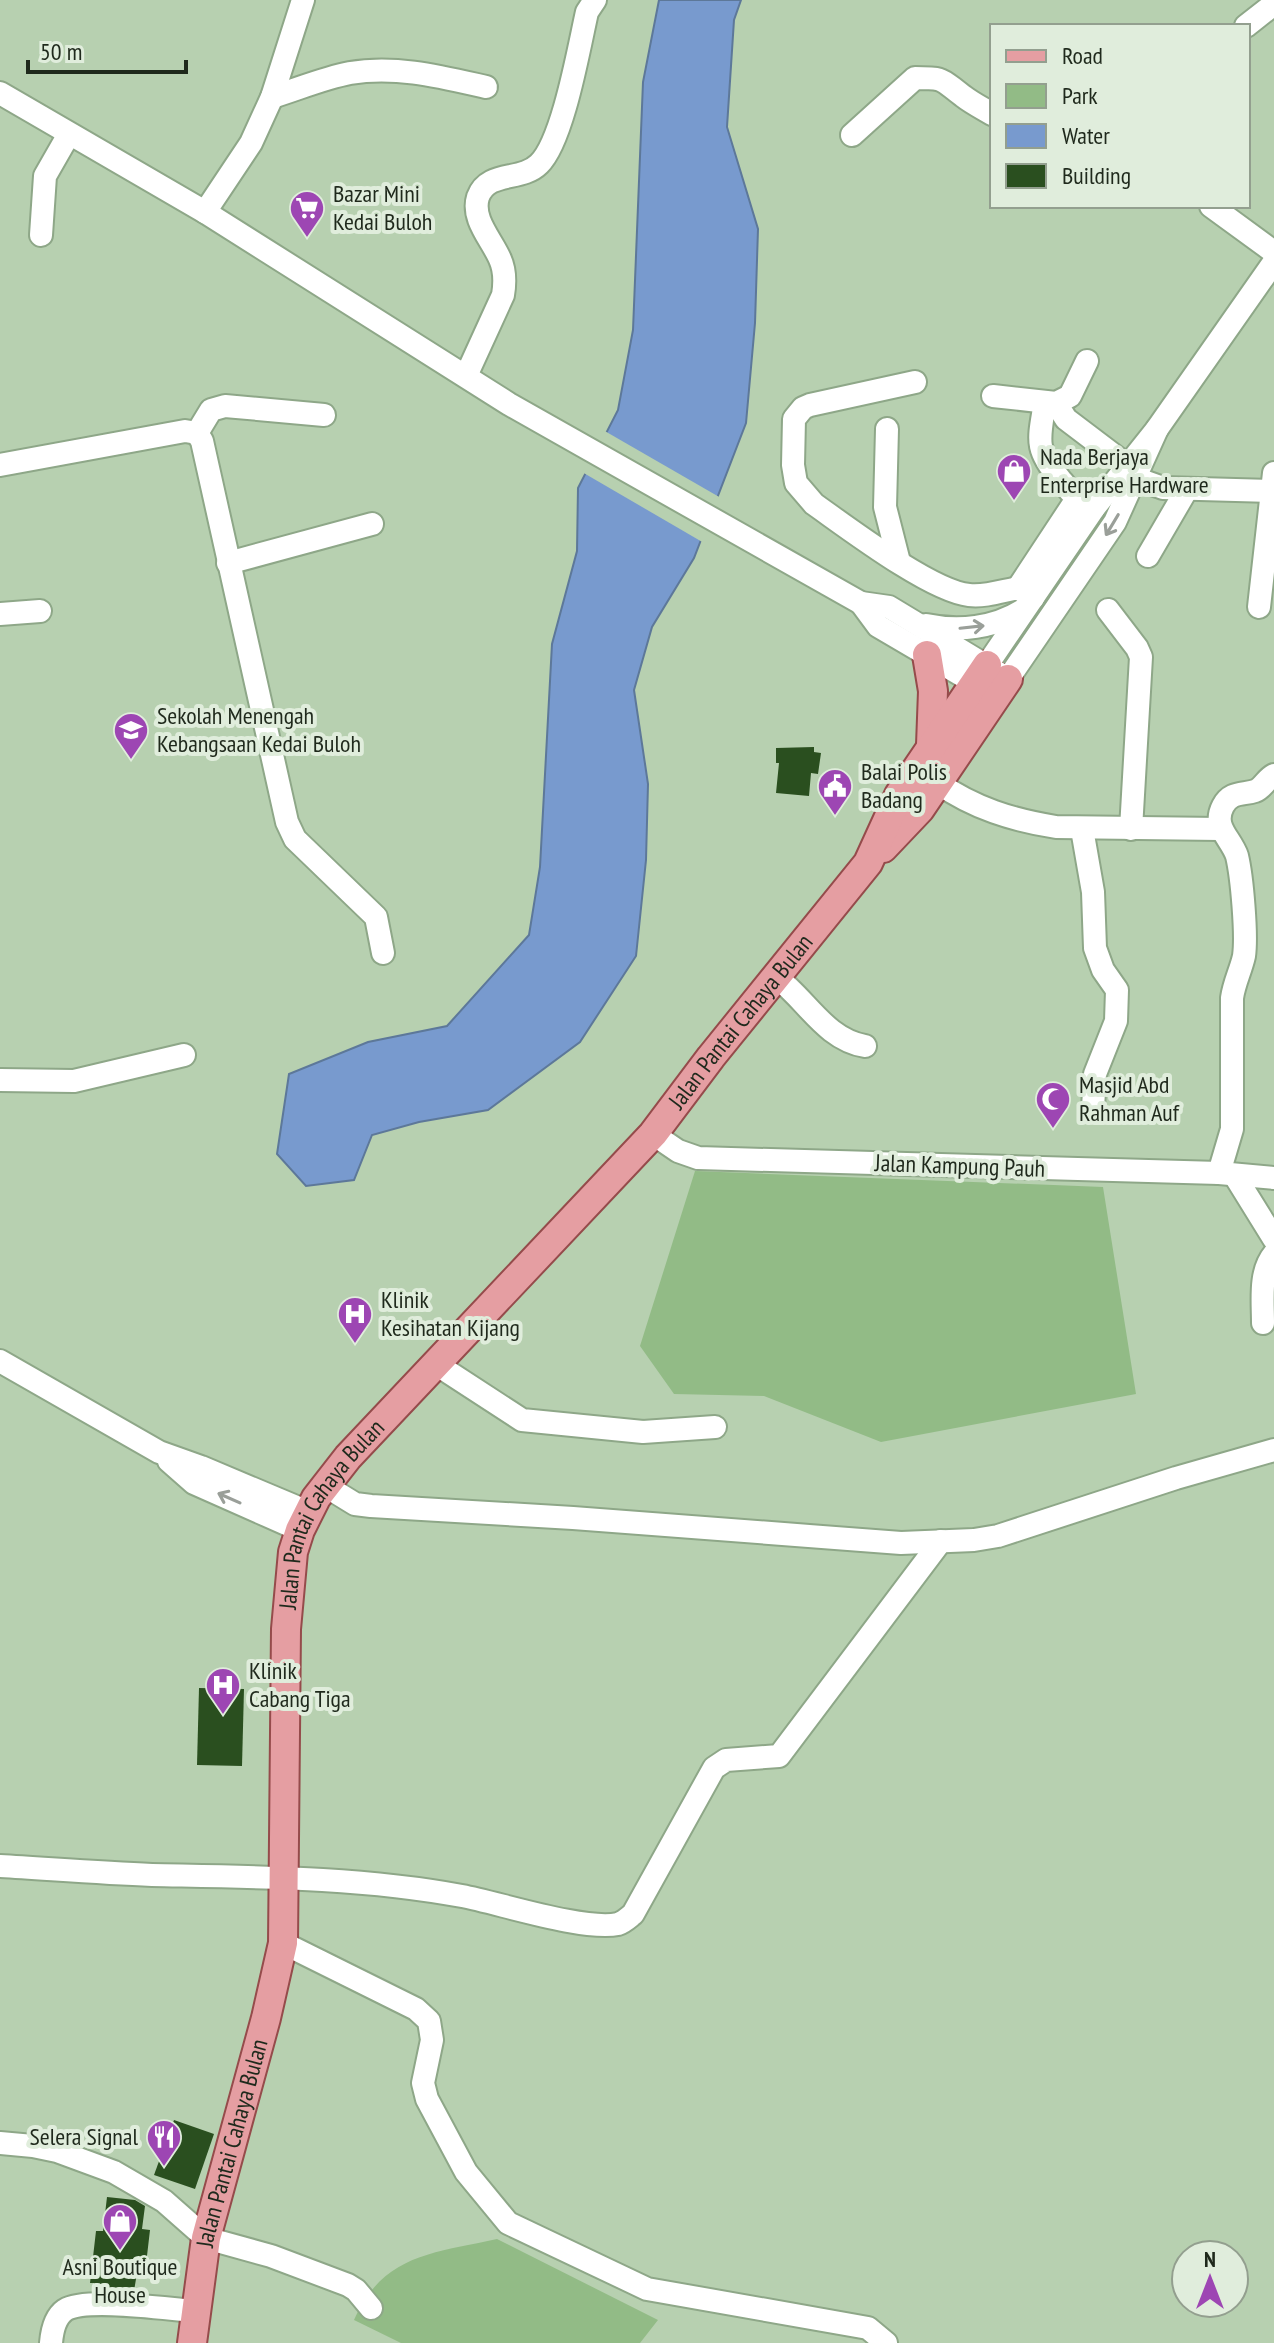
<svg xmlns="http://www.w3.org/2000/svg" width="1274" height="2343" viewBox="0 0 1274 2343" font-family="'PT Sans Narrow',sans-serif">
<style>
.green{fill:#92bb86}
.water{fill:#789ace;stroke:#5d7899;stroke-width:2}
.pier{fill:#b7d0b0}
.building{fill:#2a4f1f}
.lines{fill:none;stroke-linecap:round;stroke-linejoin:round}
.minor-casing{stroke:#8ea788;stroke-width:26}
.major-casing{stroke:#954b4b;stroke-width:32}
.minor{stroke:#fff;stroke-width:22}
.major{stroke:#e59ea2;stroke-width:28}
.oneway{stroke:#9a9f99}
.labels{text-anchor:middle;stroke-width:8;stroke-linejoin:round;paint-order:stroke}
.poi-label{font-size:24px;fill:#1f291c;stroke:#e0eddc;text-anchor:start}
.street-label{font-size:24px;fill:#1f291c;stroke:#e0eddc}
</style>
<rect width="100%" height="100%" fill="#b7d0b0"/>
<!-- green -->
<g class="green">
<polygon points="695,1171 1103,1187 1136,1394 881,1442 764,1396 674,1394 640,1346"/>
<path d="M497 2239 658 2320 640 2343H401L354 2320C383 2254 434 2253 497 2239Z"/>
</g>
<!-- water -->
<polygon class="water" points="659,0 741,0 734,20 727,127 758,229 755,323 746,423 694,558 652,627 634,690 648,784 646,860 636,956 580,1042 488,1110 419,1122 372,1135 354,1180 306,1186 277,1154 289,1074 368,1042 447,1026 529,935 540,867 552,644 577,551 578,488 618,410 633,330 643,82"/>
<!-- pier -->
<polygon class="pier" points="603,430 721,498 704,543 582,472"/>
<!-- building -->
<g class="building">
<polygon points="814,747 814,752 821,753 818,774 811,773 809,796 776,793 779,763 776,763 776,748"/>
<polygon points="199,1688 244,1689 242,1766 197,1765"/>
<polygon points="174,2120 214,2134 195,2189 154,2175"/>
<polygon points="107,2197 135,2200 145,2206 142,2229 150,2230 145,2273 137,2273 134,2291 94,2290 94,2283 90,2283 96,2231 103,2231"/>
</g>
<g class="lines">
<!-- minor casing -->
<g class="minor-casing">
<g id="minor">
<polyline points="1246,26 1274,4"/>
<polyline points="0,93 205,212 509,404 861,603 889,607 1008,679 1115,522 1157,429"/>
<path d="M272 97C298 89 324 78 350 73 396 65 442 77 486 87"/>
<path d="M852 135 915 78C946 78 940 79 963 96 972 103 982 108 992 114"/>
<polyline points="1211,206 1274,252"/>
<polyline points="205,212 251,143 272,97 303,0"/>
<polyline points="41,235 45,176 69,134"/>
<path d="M466 376 503 295C505 283 505 270 500 259 492 240 471 219 478 197 488 170 521 182 539 164 563 141 579 47 587 12L595 0"/>
<path d="M915 382 810 405 803 408 794 419 793 465 796 483 814 504C848 528 931 591 969 595 985 597 1002 591 1018 588L1033 598"/>
<polyline points="993,396 1056,403 1070,396 1087,361"/>
<path d="M1045 402C1039 440 1034 448 1060 479 1072 494 1076 500 1094 508"/>
<polyline points="1056,403 1066,419 1128,466"/>
<polyline points="887,429 885,507 899,562"/>
<polyline points="197,433 202,441 287,822 295,839 376,917 383,953"/>
<polyline points="197,433 211,410 225,406 324,415"/>
<polyline points="0,465 185,431 197,433"/>
<polyline points="1135,478 1163,488 1272,491"/>
<polyline points="1148,556 1187,489"/>
<polyline points="228,563 372,524"/>
<polyline points="1018,588 1076,500"/>
<polyline points="861,603 878,626 987,690"/>
<polyline points="1259,607 1274,473"/>
<polyline points="1108,610 1137,648 1141,657 1131,829"/>
<polyline points="0,614 40,611"/>
<path d="M926 625C959 632 994 628 1023 610"/>
<polyline points="987,665 1094,508 1157,429 1274,262"/>
<path d="M938 783C974 808 1012 820 1056 827L1220 829"/>
<polyline points="1082,829 1093,892 1095,948 1103,970 1117,990 1116,1021 1095,1074 1093,1108"/>
<path d="M776 977C807 1000 825 1039 865 1046"/>
<polyline points="0,1080 74,1081 184,1055"/>
<polyline points="653,1134 678,1151 698,1158 1219,1173 1274,1178"/>
<path d="M1219 1173 1232 1129V998C1234 983 1241 970 1244 956 1247 935 1242 877 1237 856 1231 838 1212 827 1223 806 1231 791 1243 795 1255 791 1263 788 1266 779 1274 775"/>
<polyline points="1235,1176 1274,1239"/>
<path d="M1263 1323C1263 1301 1259 1272 1274 1254"/>
<polyline points="0,1361 159,1452 201,1467 308,1512"/>
<polyline points="436,1364 522,1420 643,1432 715,1427"/>
<polyline points="169,1461 194,1483 300,1530"/>
<polyline points="324,1485 355,1504 371,1506 573,1518 901,1543 974,1540 998,1536 1176,1478 1274,1450"/>
<path d="M0 1866C51 1869 101 1873 152 1875 256 1877 360 1877 462 1896 499 1903 584 1931 618 1924 624 1922 628 1918 633 1914L714 1768 726 1760 779 1756 941 1541"/>
<polyline points="283,1943 416,2009 429,2021 432,2040 423,2083 427,2099 466,2172 508,2223 647,2289 868,2328 886,2343"/>
<polyline points="0,2143 33,2146 57,2151 114,2172 164,2201 206,2238 271,2256 348,2285 356,2290 371,2308"/>
<path d="M51 2343C52 2331 55 2317 65 2310 86 2297 167 2309 195 2311"/>
</g>
</g>
<!-- major casing -->
<g class="major-casing">
<g id="major">
<polyline points="927,655 933,691 931,745"/>
<polyline points="883,848 920,809 1008,679"/>
<path id="s1" d="M192 2343 206 2238 266 2018 283 1943 286 1629 293 1552 300 1530 316 1498 348 1457 653 1134 711 1057 868 863 899 795 987 665"/>
</g>
</g>
<!-- minor -->
<use href="#minor" class="minor"/>
<!-- major -->
<use href="#major" class="major"/>
</g>
<!-- one-way arrows -->
<defs><path id="oneway-shaft" d="M-6 0H5M1.5-3L5.5 0L1.5 3" fill="none" stroke-width="1.6" stroke-linecap="round" stroke-linejoin="round" transform="scale(2)"/></defs>
<g class="oneway">
<use href="#oneway-shaft" transform="translate(1112 525) rotate(121)"/>
<use href="#oneway-shaft" transform="translate(972 627) rotate(-6)"/>
<use href="#oneway-shaft" transform="translate(229 1498) rotate(-156)"/>
</g>
<!-- icons -->
<defs>
<g id="supermarket-pin" transform="scale(1.8)"><path d="M0 17L-7.5 6A9.5 9.5 0 1 1 7.5 6Z" fill="#9d46b3" stroke="#e0eddc"/><path d="M-6-5.5h2.5l.6 2H6L4.5 2H-2.5L-4.4-4H-6ZM-1.5 3.2a1.3 1.3 0 1 0 .1 0ZM3 3.2a1.3 1.3 0 1 0 .1 0Z" fill="#fff"/></g>
<g id="shop-pin" transform="scale(1.8)"><path d="M0 17L-7.5 6A9.5 9.5 0 1 1 7.5 6Z" fill="#9d46b3" stroke="#e0eddc"/><path d="M-5-2.5h2.3a2.7 3.5 0 0 1 5.4 0H5L5.5 6h-11ZM-1.5-2.5h3a1.5 2.3 0 0 0-3 0Z" fill="#fff"/></g>
<g id="school-pin" transform="scale(1.8)"><path d="M0 17L-7.5 6A9.5 9.5 0 1 1 7.5 6Z" fill="#9d46b3" stroke="#e0eddc"/><path d="M0-5L7-2L0 1L-7-2ZM-4 1L0 2.5L4 1V4Q0 6-4 4Z" fill="#fff"/></g>
<g id="civic-pin" transform="scale(1.8)"><path d="M0 17L-7.5 6A9.5 9.5 0 1 1 7.5 6Z" fill="#9d46b3" stroke="#e0eddc"/><path d="M-.6-6.5H3V-4.5H.6V-3L4-1V1h2V6H-6V1h2V-1L-.6-3ZM-1.2 2.5V6h2.4V2.5Z" fill="#fff"/></g>
<g id="mosque-pin" transform="scale(1.8)"><path d="M0 17L-7.5 6A9.5 9.5 0 1 1 7.5 6Z" fill="#9d46b3" stroke="#e0eddc"/><path d="M3.5-4.9A6 6 0 1 0 3.5 4.9A5 5 0 1 1 3.5-4.9Z" fill="#fff"/></g>
<g id="hospital-pin" transform="scale(1.8)"><path d="M0 17L-7.5 6A9.5 9.5 0 1 1 7.5 6Z" fill="#9d46b3" stroke="#e0eddc"/><path d="M-5-5h3v3.5h4V-5h3V5h-3V1.5h-4V5h-3Z" fill="#fff"/></g>
<g id="restaurant-pin" transform="scale(1.8)"><path d="M0 17L-7.5 6A9.5 9.5 0 1 1 7.5 6Z" fill="#9d46b3" stroke="#e0eddc"/><path d="M-5-6h1v4h1v-4h1v4h1v-4h1v5L-1.5 .5V6h-2V.5L-5-1ZM5-6V6H3V1.5H1.5Q1.5-4 5-6Z" fill="#fff"/></g>
</defs>
<g fill-rule="evenodd">
<use href="#supermarket-pin" x="307" y="208"/>
<use href="#shop-pin" x="1014" y="471"/>
<use href="#school-pin" x="131" y="730"/>
<use href="#civic-pin" x="835" y="786"/>
<use href="#mosque-pin" x="1053" y="1099"/>
<use href="#hospital-pin" x="355" y="1314"/>
<use href="#hospital-pin" x="223" y="1685"/>
<use href="#restaurant-pin" x="164" y="2137"/>
<use href="#shop-pin" x="120" y="2221"/>
</g>
<g class="labels">
<!-- poi labels -->
<g class="poi-label">
<text x="333" y="202">Bazar Mini<tspan x="333" dy="28">Kedai Buloh</tspan></text>
<text x="1040" y="465">Nada Berjaya<tspan x="1040" dy="28">Enterprise Hardware</tspan></text>
<text x="157" y="724">Sekolah Menengah<tspan x="157" dy="28">Kebangsaan Kedai Buloh</tspan></text>
<text x="861" y="780">Balai Polis<tspan x="861" dy="28">Badang</tspan></text>
<text x="1079" y="1093">Masjid Abd<tspan x="1079" dy="28">Rahman Auf</tspan></text>
<text x="381" y="1308">Klinik<tspan x="381" dy="28">Kesihatan Kijang</tspan></text>
<text x="249" y="1679">Klinik<tspan x="249" dy="28">Cabang Tiga</tspan></text>
<text x="138" y="2145" text-anchor="end">Selera Signal</text>
<text x="120" y="2275" text-anchor="middle">Asni Boutique<tspan x="120" dy="28">House</tspan></text>
</g>
<!-- street labels -->
<g class="street-label">
<text dy="8" stroke="none"><textPath href="#s1" startOffset="1500">Jalan Pantai Cahaya Bulan</textPath></text>
<text transform="translate(960 1166) rotate(2)" y="8">Jalan Kampung Pauh</text>
<text dy="8" stroke="none"><textPath href="#s1" startOffset="852">Jalan Pantai Cahaya Bulan</textPath></text>
<text dy="8" stroke="none"><textPath href="#s1" startOffset="204">Jalan Pantai Cahaya Bulan</textPath></text>
</g>
</g>
<!-- legend -->
<rect x="990" y="24" width="260" height="184" fill="#e0eddc" stroke="#939f8f" stroke-width="2"/>
<rect x="1006" y="50" width="40" height="12" fill="#e59ea2" stroke="#939f8f" stroke-width="2"/>
<text x="1062" y="64" font-size="24" fill="#1f291c">Road</text>
<rect x="1006" y="84" width="40" height="24" fill="#92bb86" stroke="#939f8f" stroke-width="2"/>
<text x="1062" y="104" font-size="24" fill="#1f291c">Park</text>
<rect x="1006" y="124" width="40" height="24" fill="#789ace" stroke="#939f8f" stroke-width="2"/>
<text x="1062" y="144" font-size="24" fill="#1f291c">Water</text>
<rect x="1006" y="164" width="40" height="24" fill="#2a4f1f" stroke="#939f8f" stroke-width="2"/>
<text x="1062" y="184" font-size="24" fill="#1f291c">Building</text>
<!-- north arrow -->
<g transform="translate(1210 2279)"><circle r="38" fill="#e0eddc" stroke="#939f8f" stroke-width="2"/>
<path d="M0-6L14 30L0 20L-14 30Z" fill="#9d46b3"/>
<text y="-12" font-size="22" font-weight="bold" text-anchor="middle" fill="#1f291c">N</text>
</g>
<!-- scale -->
<path d="M28 60v12h158v-12" fill="none" stroke="#1f291c" stroke-width="4"/>
<text x="40" y="60" font-size="24" fill="#1f291c" stroke="#e0eddc" stroke-width="6" paint-order="stroke">50 m</text>
</svg>
